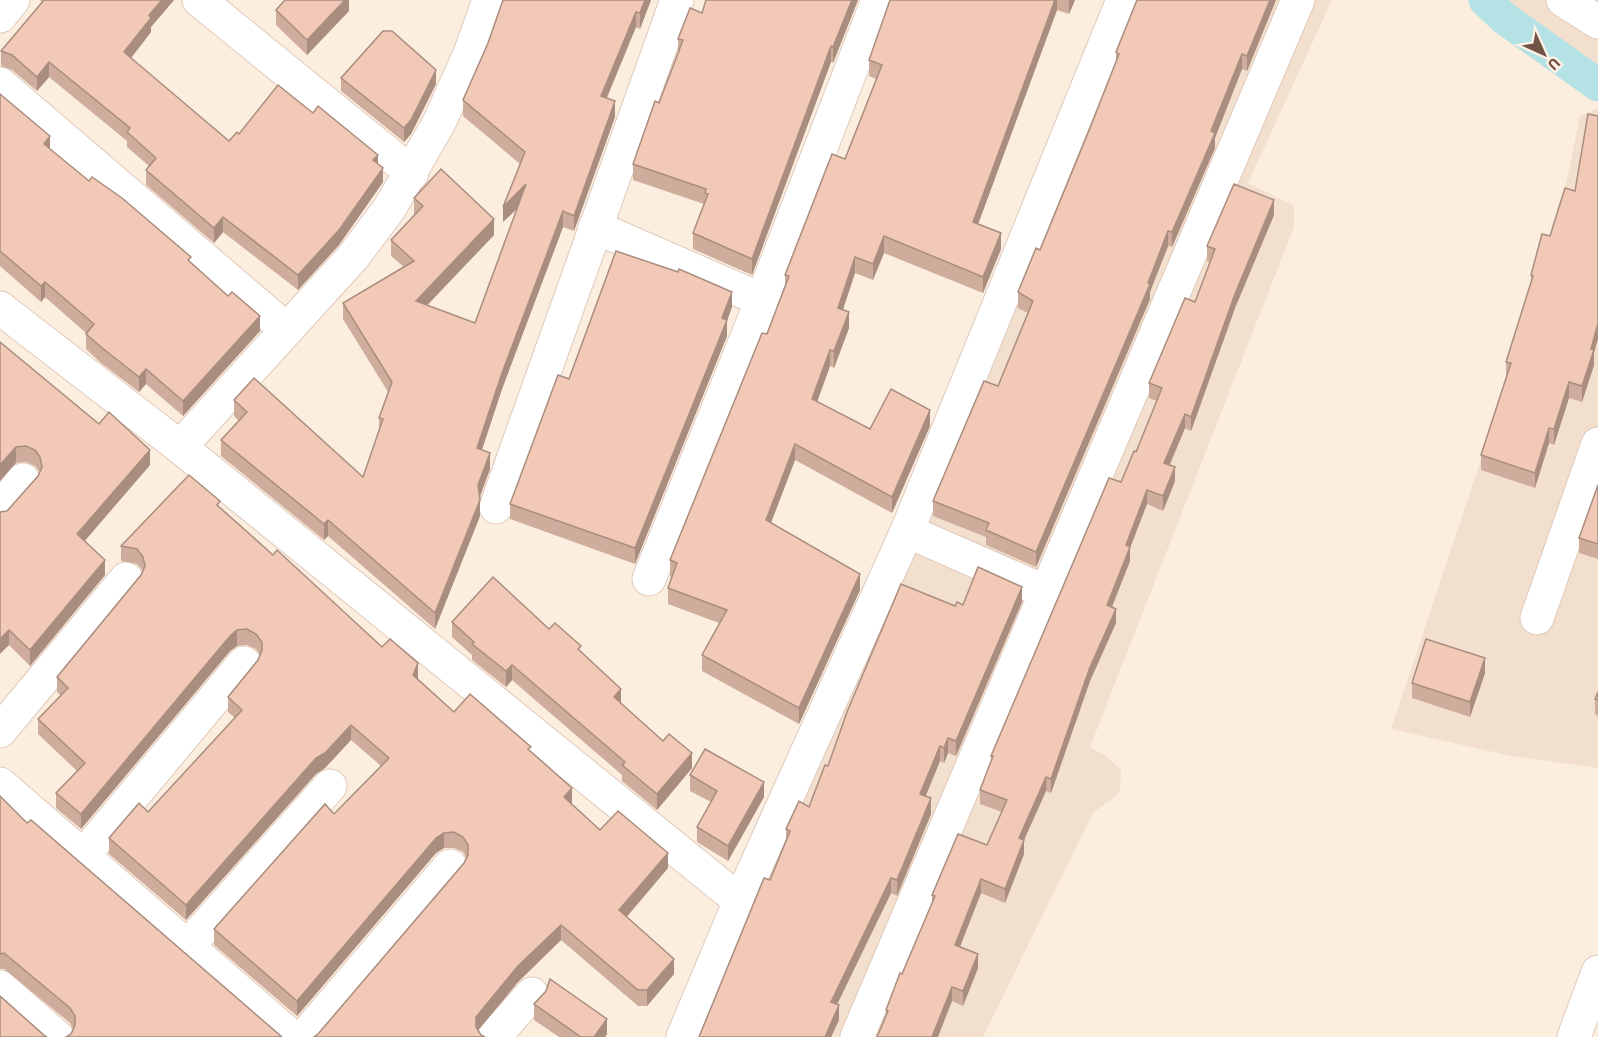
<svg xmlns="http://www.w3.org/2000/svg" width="1598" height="1037" viewBox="0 0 1598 1037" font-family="'Source Sans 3',sans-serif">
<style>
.residential{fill:#f3dfcd}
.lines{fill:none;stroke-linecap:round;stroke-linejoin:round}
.canal{stroke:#b4e2e5;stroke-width:33}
.street-casing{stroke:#e0c9bb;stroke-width:35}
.street{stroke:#fff;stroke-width:33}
.wall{fill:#cfad9d}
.shaded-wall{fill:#a98d7f}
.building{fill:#f1c9b6;stroke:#a98d7f;stroke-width:1.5}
</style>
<rect width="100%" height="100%" fill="#fceedf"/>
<!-- residential -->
<g class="residential">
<polygon points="1148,0 1332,0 1248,183 1294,206 1294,227 1090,747 1108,757 1121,771 1120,792 1093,813 983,1037 699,1037 1076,157"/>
<polygon points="1497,0 1598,0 1598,76"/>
<polygon points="1598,108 1598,768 1511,756 1391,729 1554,242 1580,116"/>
</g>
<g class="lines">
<!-- canal -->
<polyline class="canal" points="1485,0 1504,18 1598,85"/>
<!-- street casing -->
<g class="street-casing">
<g id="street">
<polyline points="199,0 412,173"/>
<polyline points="1563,0 1598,22"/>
<polyline points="0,16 13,0"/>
<polyline points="0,84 286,329"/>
<polyline points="595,227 762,300"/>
<polyline points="0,308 180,447 740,901"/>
<polyline points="180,447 353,257 389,209 439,123 471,51 489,0"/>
<polyline points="496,507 677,0"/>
<polyline points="0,509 23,480"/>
<polyline points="907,531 1046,592"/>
<polyline points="649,579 762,300 878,0"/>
<polyline points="1537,618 1598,444"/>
<polyline points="0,731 126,579"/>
<polyline points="0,784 292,1037"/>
<polyline points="83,856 244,663"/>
<polyline points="187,947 330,786"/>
<polyline points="0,987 57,1037"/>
<polyline points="304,1037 450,866"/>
<polyline points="494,1037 532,994"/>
<polyline points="683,1037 740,901 907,531 1123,0"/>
<polyline points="857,1037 1298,0"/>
<polyline points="1574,1037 1598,972"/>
</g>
</g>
<!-- street -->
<use href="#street" class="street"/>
</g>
<!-- wall -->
<g class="wall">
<polygon points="40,0 174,0 151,27 151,32 131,58 229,141 239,134 313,113 378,164 383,182 339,245 298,290 223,232 214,243 146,185 146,170 149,166 127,147 127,141 49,77 37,91 12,70 1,66 1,51 42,2"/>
<polygon points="349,0 349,11 307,55 276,25 276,10"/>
<polygon points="503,0 651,0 640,29 636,27 607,98 615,117 574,231 563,227 502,389 482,450 490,469 480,497 480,516 435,629 328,536 324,540 221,456 221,440 239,421 234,416 234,400 363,477 379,432 379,418 388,392 343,319 343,303 404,267 391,256 391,240 415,215 414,214 414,198 494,235 427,305 475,323 517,209 503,222 520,164 463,116 463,100 488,43"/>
<polygon points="706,0 858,0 833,63 831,62 752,275 693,249 693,233 704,204 633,180 633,164 659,103 678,52 678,39 702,13"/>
<polygon points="890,0 1075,0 1069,14 1057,10 978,224 1001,249 983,293 884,253 873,280 855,273 843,310 849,328 834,368 830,366 817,402 870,429 930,426 892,513 795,460 771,522 860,590 799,724 702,671 702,655 719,623 668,604 668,588 672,577 670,577 670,560 767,334 785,285 785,275 845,159 876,79 869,76 869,60"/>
<polygon points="1276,0 1247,71 1242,69 1215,138 1215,148 1172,247 1168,246 1150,292 1150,299 1036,567 986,545 986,537 933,516 933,501 998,386 1028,313 1018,308 1018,292 1040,250 1092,123 1116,63 1116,52"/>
<polygon points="341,78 436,84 411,134 404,142 341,91"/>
<polygon points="0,94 50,149 191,263 260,331 183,416 146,384 139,392 101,363 86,349 86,333 45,297 41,302 0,266"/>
<polygon points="1274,215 1235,308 1191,431 1185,428 1170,465 1175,481 1163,511 1147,504 1130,548 1130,561 1112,607 1116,623 1090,681 1051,793 1046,791 1024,840 1024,854 1005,903 981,893 960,947 978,968 963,1006 952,1001 886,1017 886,1010 902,974 932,905 932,895 987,845 1002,812 980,804 980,790 991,761 991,756 1136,452 1157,401 1149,398 1149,383 1195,302 1211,262 1207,261 1207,246"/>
<polygon points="1542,234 1594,353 1594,365 1582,402 1569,398 1554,445 1549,443 1535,488 1481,470 1481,455 1507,377 1506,377 1506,362 1531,283 1531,275"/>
<polygon points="732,307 727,320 727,336 635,564 510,519 510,504 569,379"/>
<polygon points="0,342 99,424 150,465 84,541 105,575 30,666 9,645 7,511 38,476 40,472 35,466 26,462 16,463"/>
<polygon points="1598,485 1598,559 1579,553 1579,538"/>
<polygon points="220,509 273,555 418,678 418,679 454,712 531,752 572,804 600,830 668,868 626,917 674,974 647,1006 638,1006 561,940 518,982 478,1030 481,1035 318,1034 464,863 466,858 463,852 454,848 444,848 436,853 297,1016 214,945 214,929 334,814 381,766 351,740 325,768 316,774 186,920 109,854 109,838 148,812 235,718 228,712 228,697 258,660 260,655 256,649 247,645 237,646 230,651 81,829 56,808 56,793 77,771 38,734 38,719 61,696 57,692 57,677 141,575 143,571 137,564 121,561 121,546"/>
<polygon points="1022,602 956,756 948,753 944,763 940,761 925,796 931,814 897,896 891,893 837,1004 839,1020 831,1037 699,1037 770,880 786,840 786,829 809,807 828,766 955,606"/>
<polygon points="452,622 549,629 581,652 621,704 692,768 657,810 622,781 622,775 512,680 506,687 472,660 472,655 452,637"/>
<polygon points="1485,673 1470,717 1412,698 1412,683"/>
<polygon points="1598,692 1598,716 1595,714 1595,699"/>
<polygon points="690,775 764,797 728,861 697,842 697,827 711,802 690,791"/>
<polygon points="0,796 27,823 280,1036 71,1034 73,1029 70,1023 4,969 0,969"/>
<polygon points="534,1004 607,1034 605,1037 559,1037 534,1020"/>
</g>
<!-- shaded-wall -->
<g class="shaded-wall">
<polygon points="162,0 174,0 151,27 151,32 124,67 124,52 149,15"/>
<polygon points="345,0 349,0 349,11 307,55 307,40"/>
<polygon points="645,0 651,0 640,29 640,13"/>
<polygon points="852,0 858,0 833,63 833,47"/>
<polygon points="1055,0 1057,0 1057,10 973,238 973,222"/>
<polygon points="1069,0 1075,0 1069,14"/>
<polygon points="1270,0 1276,0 1247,71 1247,56"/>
<polygon points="636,12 636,27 601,111 601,96"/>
<polygon points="831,46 831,62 752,275 752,259"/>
<polygon points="1242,54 1242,69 1215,138 1215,148 1172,247 1172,232"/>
<polygon points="49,62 49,77 37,91 37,77"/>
<polygon points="436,70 436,84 411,134 404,142 404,128"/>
<polygon points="615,101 615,117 574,231 574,216"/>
<polygon points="50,136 50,151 44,144"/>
<polygon points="378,155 378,169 373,160"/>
<polygon points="383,168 383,182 339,245 298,290 298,275"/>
<polygon points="526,184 526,200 503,222 503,207"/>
<polygon points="1274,200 1274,215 1235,308 1191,431 1191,417 1235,294"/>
<polygon points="563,211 563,227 502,389 477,464 477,448 502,373"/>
<polygon points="223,217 223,232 214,243 214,228"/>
<polygon points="494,219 494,235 416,317 416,301"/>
<polygon points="1168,231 1168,246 1150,292 1150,299 1036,567 1036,552 1148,283"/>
<polygon points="1001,233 1001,249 983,293 983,277"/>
<polygon points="884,236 884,253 873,280 873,264"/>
<polygon points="855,257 855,273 838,324 838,308"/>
<polygon points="45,282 45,297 41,302 41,286"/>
<polygon points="732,292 732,307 724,329 727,320 727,336 635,564 635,548"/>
<polygon points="849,312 849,328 834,368 834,351"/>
<polygon points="260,316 260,331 183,416 183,401"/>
<polygon points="1598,323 1598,339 1594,353 1594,365 1582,402 1582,386"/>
<polygon points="830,350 830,366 812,416 812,399"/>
<polygon points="146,369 146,384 139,392 139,377"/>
<polygon points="1569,382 1569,398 1554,445 1554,429"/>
<polygon points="930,410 930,426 892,513 892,497"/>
<polygon points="1185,414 1185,428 1164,477 1164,463"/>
<polygon points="1549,428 1549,443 1535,488 1535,473"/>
<polygon points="795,444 795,460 766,536 766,520"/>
<polygon points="16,447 16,463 0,481 0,465"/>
<polygon points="150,450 150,465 77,550 77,534"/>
<polygon points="490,453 490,469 478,501 478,485"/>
<polygon points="1175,467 1175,481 1163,511 1163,496"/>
<polygon points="1147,490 1147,504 1130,548 1130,561 1107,619 1107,605 1126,545"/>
<polygon points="480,500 480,516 435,629 435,613"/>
<polygon points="328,520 328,536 324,540 324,524"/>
<polygon points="105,560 105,575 30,666 30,650"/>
<polygon points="860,574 860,590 799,724 799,708"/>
<polygon points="1022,587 1022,602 956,756 956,741"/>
<polygon points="1116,609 1116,623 1090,681 1051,793 1051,779 1090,667"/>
<polygon points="9,630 9,645 0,654 0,639"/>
<polygon points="237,630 237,646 230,651 81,829 81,814 230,636"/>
<polygon points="1485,658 1485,673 1470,717 1470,702"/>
<polygon points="418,663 418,678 413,691 413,675"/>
<polygon points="512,665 512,680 506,687 506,671"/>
<polygon points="621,689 621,704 614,697"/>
<polygon points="351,725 351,740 325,768 316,774 186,920 186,905 316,758"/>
<polygon points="948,738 948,753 944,763 944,748"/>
<polygon points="940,746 940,761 920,810 920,794"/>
<polygon points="692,753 692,768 657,810 657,794"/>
<polygon points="1046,777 1046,791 1024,840 1024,854 1005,903 1005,889 1019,838"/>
<polygon points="764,782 764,797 728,861 728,846"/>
<polygon points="572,788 572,804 564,813 564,797"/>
<polygon points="931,798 931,814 897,896 897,880"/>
<polygon points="444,833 444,848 436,853 297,1016 297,1001 436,838"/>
<polygon points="668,853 668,868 619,926 619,910"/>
<polygon points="891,878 891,893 831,1017 831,1002"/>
<polygon points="981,879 981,893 955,959 955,945"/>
<polygon points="561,925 561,940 518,982 476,1033 476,1017 518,966"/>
<polygon points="978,954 978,968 963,1006 963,991"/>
<polygon points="674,959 674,974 647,1006 647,990"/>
<polygon points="952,987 952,1001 938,1037 932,1037"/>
<polygon points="839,1005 839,1020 831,1037 825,1037"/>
<polygon points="607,1019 607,1034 605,1037 594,1037"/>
</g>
<!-- building -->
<g class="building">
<polygon points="44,0 162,0 149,15 151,18 124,52 229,141 237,132 239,134 278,85 313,113 318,106 378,155 373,160 383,168 339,230 298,275 223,217 214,228 146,170 156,158 127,132 130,128 49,62 37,77 12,55 1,51"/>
<polygon points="285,0 345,0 307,40 276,10"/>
<polygon points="503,0 645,0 640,13 636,12 601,96 615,101 574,216 563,211 502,373 477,448 490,453 478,485 480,500 435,613 328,520 324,524 221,440 247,412 234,400 254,378 363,477 383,419 379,418 392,382 343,303 414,261 391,240 423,206 414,198 441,169 494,219 416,301 475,323 526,184 503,207 525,152 463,100 488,43"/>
<polygon points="706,0 852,0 833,47 831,46 752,259 693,233 708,194 705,193 706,189 633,164 655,101 659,103 683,40 678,39 690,8 702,13"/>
<polygon points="890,0 1055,0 973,222 1001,233 983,277 884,236 873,264 855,257 838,308 849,312 834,351 830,350 812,399 870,429 891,389 930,410 892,497 795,444 766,520 860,574 799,708 702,655 727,610 668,588 677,563 670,560 762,333 767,334 789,276 785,275 832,154 845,159 882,65 869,60"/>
<polygon points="1137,0 1270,0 1247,56 1242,54 1211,131 1215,133 1172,232 1168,231 1148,283 1150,284 1036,552 986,530 989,523 933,501 984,381 998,386 1033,301 1018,292 1036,248 1040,250 1092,123 1119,54 1116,52"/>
<polygon points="383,31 392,31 436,70 411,120 404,128 341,78"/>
<polygon points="0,94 50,136 44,144 89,181 92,177 122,198 191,257 188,260 228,296 232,292 260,316 183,401 146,369 139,377 101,347 86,334 94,324 45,282 41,286 0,251"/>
<polygon points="1588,114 1598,116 1598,323 1591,349 1594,350 1582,386 1569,382 1554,429 1549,428 1535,473 1481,455 1511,363 1506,362 1533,276 1531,275 1542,234 1550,236 1565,188 1575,191"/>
<polygon points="1234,184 1274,200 1235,294 1191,417 1185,414 1164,463 1175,467 1163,496 1147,490 1126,545 1130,547 1107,605 1116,609 1090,667 1051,779 1046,777 1019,838 1024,840 1005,889 981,879 955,945 978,954 963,991 952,987 932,1037 877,1037 888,1011 886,1010 900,973 902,974 935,896 932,895 958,834 987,845 1007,800 980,790 993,756 991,756 1109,478 1121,482 1134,451 1136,452 1162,388 1149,383 1185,298 1195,302 1215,249 1207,246"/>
<polygon points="616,251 678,272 679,269 732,292 722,318 727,320 635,548 510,504 558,375 569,379"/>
<polygon points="0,342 99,424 109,412 150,450 77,534 105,560 30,650 9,630 0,639 0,512 7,511 38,476 42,467 40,457 35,450 26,446 16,447 0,465"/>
<polygon points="189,475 220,501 217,505 273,555 277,550 382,647 390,639 418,663 413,675 454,712 470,694 531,747 528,749 572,788 564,797 600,830 618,811 668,853 619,910 674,959 647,990 638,990 561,925 518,966 476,1017 476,1027 481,1035 485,1037 314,1037 318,1034 464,863 468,855 468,845 463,837 454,832 444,833 436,838 297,1001 214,929 325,804 334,814 389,758 351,725 325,753 316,758 186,905 109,838 139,803 148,812 242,710 228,697 258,660 262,650 262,642 256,634 247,629 237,630 230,636 81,814 56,793 85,763 38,719 68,688 57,677 141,575 145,566 143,557 137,549 121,546"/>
<polygon points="1598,485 1598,544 1579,538"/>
<polygon points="978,567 1022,587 956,741 948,738 944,748 940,746 920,794 931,798 897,880 891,878 831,1002 839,1005 825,1037 699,1037 764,878 770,880 790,831 786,829 799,801 809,807 825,765 828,766 847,712 901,584 955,606 957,602 963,605"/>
<polygon points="493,577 549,629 555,623 581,646 578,649 621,689 614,697 663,741 669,734 692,753 657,794 622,765 625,762 512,665 506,671 472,644 474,642 452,622"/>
<polygon points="1426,639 1485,658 1470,702 1412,683"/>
<polygon points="1598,692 1598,700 1595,699"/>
<polygon points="705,749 764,782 728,846 697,827 717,791 690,775"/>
<polygon points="0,796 27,823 31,820 282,1037 66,1037 71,1034 75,1025 75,1016 70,1008 4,953 0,954"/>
<polygon points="550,979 607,1019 594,1037 581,1037 534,1004 546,991"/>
<polygon points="0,996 45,1036 47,1037 0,1037"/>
</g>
<!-- north arrow -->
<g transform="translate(1544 54) rotate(135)" stroke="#fff2e5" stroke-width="4.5" paint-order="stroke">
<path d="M0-4.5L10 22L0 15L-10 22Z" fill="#725347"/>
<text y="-9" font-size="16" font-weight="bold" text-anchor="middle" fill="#725347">U</text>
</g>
</svg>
